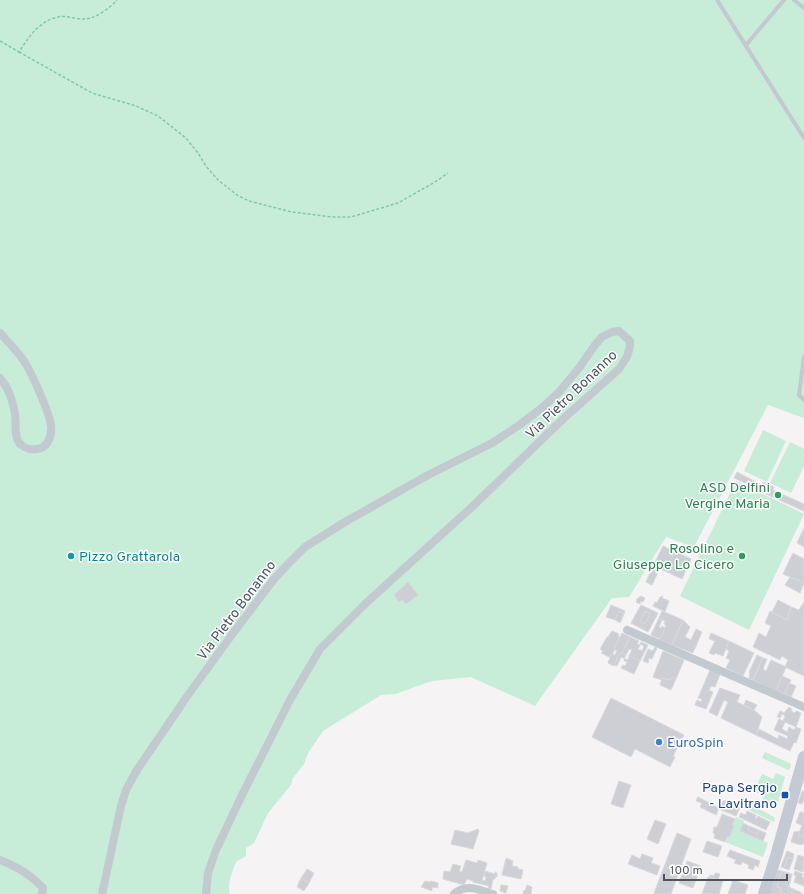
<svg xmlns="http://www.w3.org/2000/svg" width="804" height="894" viewBox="0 0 804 894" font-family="Overpass,sans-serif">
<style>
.green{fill:#c7ecd8}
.building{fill:#cdcfd4;stroke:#d8d9dd;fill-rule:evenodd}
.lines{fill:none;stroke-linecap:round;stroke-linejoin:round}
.path{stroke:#82c7a9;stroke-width:1.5;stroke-dasharray:3 2;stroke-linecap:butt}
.service{stroke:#c2c9cf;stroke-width:4}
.minor{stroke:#c2c9cf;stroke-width:8}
.secondary{stroke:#c3cad4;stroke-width:12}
.leisure-dot{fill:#2e9e5b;stroke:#fff;stroke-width:1.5}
.culture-dot{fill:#0f9aa8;stroke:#fff;stroke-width:1.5}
.shop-dot{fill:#3f7fe0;stroke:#fff;stroke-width:1.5}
.transit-dot{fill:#1a4fb4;stroke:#fff;stroke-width:1.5}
.labels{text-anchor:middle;stroke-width:3;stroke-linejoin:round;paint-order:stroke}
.street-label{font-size:14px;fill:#4c555e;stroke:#fff}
.leisure-label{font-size:14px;fill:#27864d;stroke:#fff;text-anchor:end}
.culture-label{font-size:14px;fill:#0d838f;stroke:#fff;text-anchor:start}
.shop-label{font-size:14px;fill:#366cbe;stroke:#fff;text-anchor:start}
.transit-label{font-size:14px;fill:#164399;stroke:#fff;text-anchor:end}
</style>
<rect width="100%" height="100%" fill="#f5f3f3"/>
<!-- green -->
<g class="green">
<path d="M0 0H804V418L768 405 694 547 666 537 629 597 612 598 535 706 471 677 432 681 395 694 381 695 323 731 308 753 304 764 293 778 291 785 268 813 254 843 246 848V856L236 862C232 873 227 883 230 894H0Z"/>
<polygon points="763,430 786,441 767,482 744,471"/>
<polygon points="790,442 804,449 804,466 791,493 770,483"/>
<polygon points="736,481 804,514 749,630 680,596"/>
<polygon points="765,752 791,764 790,769 788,770 762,758"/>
<polygon points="776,773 785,777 776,809 762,802 764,796 754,791 762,774 773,779"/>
<polygon points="741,799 774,817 775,819 774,822 738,805"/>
<polygon points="736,817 744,821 740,831 768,843 763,857 725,842 728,836 730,836 734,826 732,825"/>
</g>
<!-- building -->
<g class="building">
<polygon points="737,472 760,484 758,489 734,478"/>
<polygon points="763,482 774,487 773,490 804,504 804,511 759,491"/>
<polygon points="804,528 804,547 797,543"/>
<polygon points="663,546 675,552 665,571 653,566"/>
<polygon points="675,551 691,559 682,579 665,571"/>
<polygon points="793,553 804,559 804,583 783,574"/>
<polygon points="653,566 660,568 652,585 646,582"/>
<polygon points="790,577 804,583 800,593 785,585"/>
<polygon points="408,582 418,595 406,604 402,600 399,602 394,595"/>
<polygon points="641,596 645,598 643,602 641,601 640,604 636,602 637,599"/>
<polygon points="663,596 662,598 669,601 665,612 653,606 655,602 657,603 660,597"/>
<polygon points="778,600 791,607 787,620 772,612"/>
<polygon points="804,602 804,676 785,667 788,660 782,656 780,660 753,647 759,633 766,637 771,626 765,623 770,611 787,620 791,607 799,610"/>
<polygon points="611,605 625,611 624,614 619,611 615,620 606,617"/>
<path d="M641 605 658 613 648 632 631 623ZM645 611 650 614 645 624 640 622Z"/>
<polygon points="619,611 624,614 620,623 615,620"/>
<polygon points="645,611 650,614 645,624 640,622"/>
<polygon points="662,611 683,620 672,645 659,640 666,625 664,624 665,621 659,618"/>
<polygon points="659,618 662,620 659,627 661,628 662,626 665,628 660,639 651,635"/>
<polygon points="683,620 690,627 685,637 691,640 696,629 702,632 693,653 672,645"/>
<polygon points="612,631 619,634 618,636 620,637 611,658 601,653 603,651 600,649 607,637 608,637"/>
<polygon points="622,633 630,637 622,653 620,652 614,666 608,663 611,654 615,655 617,651 614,649"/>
<polygon points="711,633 729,641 723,656 715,653 714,655 709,653 715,641 709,639"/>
<polygon points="630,637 639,641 637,644 640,645 638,649 642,651 644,646 640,644 641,642 648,645 640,661 629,656 632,650 629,649 626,655 622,653"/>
<polygon points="729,641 754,653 743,676 726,668 730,660 726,658 729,651 726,649"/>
<polygon points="655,647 657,648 652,659 649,658 648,663 643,661 648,649 653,651"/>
<polygon points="663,651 684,660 676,679 672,677 670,680 662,678 662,680 653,677"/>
<polygon points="620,652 626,655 624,659 628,660 629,656 640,661 634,674 621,668 623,665 625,666 627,662 624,661 625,659 621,657 617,666 614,665"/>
<polygon points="757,655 763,658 753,680 749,678 750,673 749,672"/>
<polygon points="763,658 767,659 763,669 766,671 771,660 786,667 776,691 753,680"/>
<polygon points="710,670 720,674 715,687 711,686 709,690 713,692 706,709 695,705 697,700 701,702 702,699 698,698"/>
<polygon points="782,676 791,680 785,694 776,690"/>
<polygon points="672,677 676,679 671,690 660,685 662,678 670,680"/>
<polygon points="789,683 796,686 791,697 785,694"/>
<polygon points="720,688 740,695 737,702 754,710 762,717 756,735 721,718 728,702 724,700 717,716 709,712"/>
<polygon points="611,698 684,735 673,756 675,757 670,767 635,749 631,757 592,737"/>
<polygon points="746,700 757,705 754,710 744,705"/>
<polygon points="789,707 792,709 791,711 795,713 796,711 801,713 796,727 783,721 785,716 782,714 780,718 777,717 780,711 784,713"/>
<polygon points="779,719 785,722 782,729 787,732 789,727 794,730 796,727 801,729 796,743 794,742 790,751 756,735 759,729 778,739 779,735 787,739 788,736 774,730"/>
<polygon points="619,781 631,785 623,808 611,804"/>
<polygon points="802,791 804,792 804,799 802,804 798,803"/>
<polygon points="698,797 719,808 716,815 700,807 702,803 696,801"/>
<polygon points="724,800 740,808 736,816 719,809"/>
<polygon points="747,811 756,815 755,818 756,819 758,816 770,822 766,830 739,817 741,813 746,815"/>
<polygon points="800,812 804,813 804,838 798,836 802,825 796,823"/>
<polygon points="722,814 735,819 732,825 734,826 730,837 728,836 725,842 714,838 715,834 713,833 714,827 717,827"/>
<polygon points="655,820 666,824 658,844 647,839"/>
<polygon points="743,823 749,826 748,830 757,834 759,830 766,833 763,841 740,831"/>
<polygon points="749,826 759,830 757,834 748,830"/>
<polygon points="478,829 479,831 473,849 451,844 455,830 468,833"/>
<polygon points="800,831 798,836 804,838 804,844 802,844 801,845 791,842 794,832"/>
<polygon points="677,833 691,839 671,894 656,894 654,893"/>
<polygon points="707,841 722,846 718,857 703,852"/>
<polygon points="730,850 760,861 758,867 755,865 753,870 748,868 749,865 742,862 741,865 734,863 736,860 727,856"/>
<polygon points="787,851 794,854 793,859 788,857 784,868 781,867"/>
<polygon points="642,854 653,858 651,863 660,866 657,875 628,864 632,855 640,859"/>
<polygon points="798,855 804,857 803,872 794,869"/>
<polygon points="788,857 793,859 789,870 784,868"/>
<polygon points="506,858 513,861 512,866 518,867 518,869 523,870 521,879 502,875"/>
<polygon points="466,860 477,863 478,860 487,863 481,884 473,882 473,881 467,879 464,885 443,879 444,871 450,872 453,864 461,866 459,871 462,872"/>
<polygon points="687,861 701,866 693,888 679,883"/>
<polygon points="307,869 314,873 309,883 301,878"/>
<polygon points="778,870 782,871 777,887 781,888 780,892 782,894 770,894"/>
<polygon points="485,871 495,874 495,872 497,873 497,877 496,876 495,879 493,879 491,889 488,888 489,886 481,884 482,880 485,881 486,877 484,876"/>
<polygon points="782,871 792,874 789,887 785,884 786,881 779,879"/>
<polygon points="795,871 803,874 802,877 804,878 804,886 794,882 796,876 794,875"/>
<polygon points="715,873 720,874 718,880 709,877 710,875 714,876"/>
<polygon points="708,877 723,881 719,894 702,894"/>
<polygon points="301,878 309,883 304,891 297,887"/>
<polygon points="779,879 786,881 785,884 789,887 788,891 792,893 792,894 782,894 780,892 781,888 777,887"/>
<polygon points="733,880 748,885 745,894 728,894"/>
<polygon points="425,881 430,882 431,881 438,883 438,888 432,887 432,891 421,887"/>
<polygon points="501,885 508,886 506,893 500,891"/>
<polygon points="527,885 532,887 531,894 523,894 524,890 525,891"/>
<polygon points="789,887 802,893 802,894 792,894 792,893 788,891"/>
</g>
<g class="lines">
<!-- path -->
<g class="path">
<path d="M0 41 19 52C28 38 39 21 58 17 65 15 75 19 83 19 94 20 110 8 117 0"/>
<polyline points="19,52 92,93 136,106 158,116 186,138 198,153 206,166 218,180 237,195 249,201 292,212 332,217 351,217 398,203 435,182 448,173"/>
</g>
<!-- service -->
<g class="service">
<polyline points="717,0 804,138"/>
<polyline points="794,0 804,8"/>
<polyline points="746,45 784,0"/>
<polyline points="804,357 799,395 804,400"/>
</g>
<!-- minor -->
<g class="minor">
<path d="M0 333C8 342 17 351 24 361 32 374 49 411 51 426 52 436 48 448 37 449 31 450 24 448 20 444 13 436 17 424 15 414 13 401 9 388 0 378"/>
<polyline points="627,630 804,707"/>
<path d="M0 860C17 867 30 874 43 888L42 894"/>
<path d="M102 894 121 806 126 790 137 770 188 695 231 636 274 579 289 563 305 547 345 522 428 475 492 443 518 426 543 407 559 392 579 368 595 345 602 337 612 332 619 331 630 341C630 353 626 359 619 369L562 420 474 505 365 604 320 649 290 700 242 795 216 850 208 873 206 894"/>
<path d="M454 894C467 883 478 890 493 894"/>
</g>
<!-- secondary -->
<polyline class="secondary" points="764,894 776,856 804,757"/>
</g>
<!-- markers -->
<g class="leisure-dot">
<circle cx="778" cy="495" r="4"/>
<circle cx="742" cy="556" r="4"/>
</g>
<circle class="culture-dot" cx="71" cy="556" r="4"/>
<circle class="shop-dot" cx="659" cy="742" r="4"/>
<rect class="transit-dot" x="781" y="791" width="8" height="8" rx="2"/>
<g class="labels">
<!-- street labels -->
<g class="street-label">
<text transform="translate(571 394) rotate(-44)" y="5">Via Pietro Bonanno</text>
<text transform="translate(236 610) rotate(-53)" y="5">Via Pietro Bonanno</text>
</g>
<!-- leisure labels -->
<g class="leisure-label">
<text x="770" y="492">ASD Delfini<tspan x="770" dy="16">Vergine Maria</tspan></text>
<text x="734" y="553">Rosolino e<tspan x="734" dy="16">Giuseppe Lo Cicero</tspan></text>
</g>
<!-- culture labels -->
<g class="culture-label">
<text x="79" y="561">Pizzo Grattarola</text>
</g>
<!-- shop labels -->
<g class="shop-label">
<text x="667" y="747">EuroSpin</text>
</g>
<!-- transit labels -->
<g class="transit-label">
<text x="777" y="792">Papa Sergio<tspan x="777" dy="16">- Lavitrano</tspan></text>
</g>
</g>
<!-- scale -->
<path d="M664 874v6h123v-6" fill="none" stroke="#4c555e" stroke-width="2"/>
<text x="670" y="874" font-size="12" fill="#4c555e" stroke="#ffffff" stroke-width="3" paint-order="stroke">100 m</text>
</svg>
